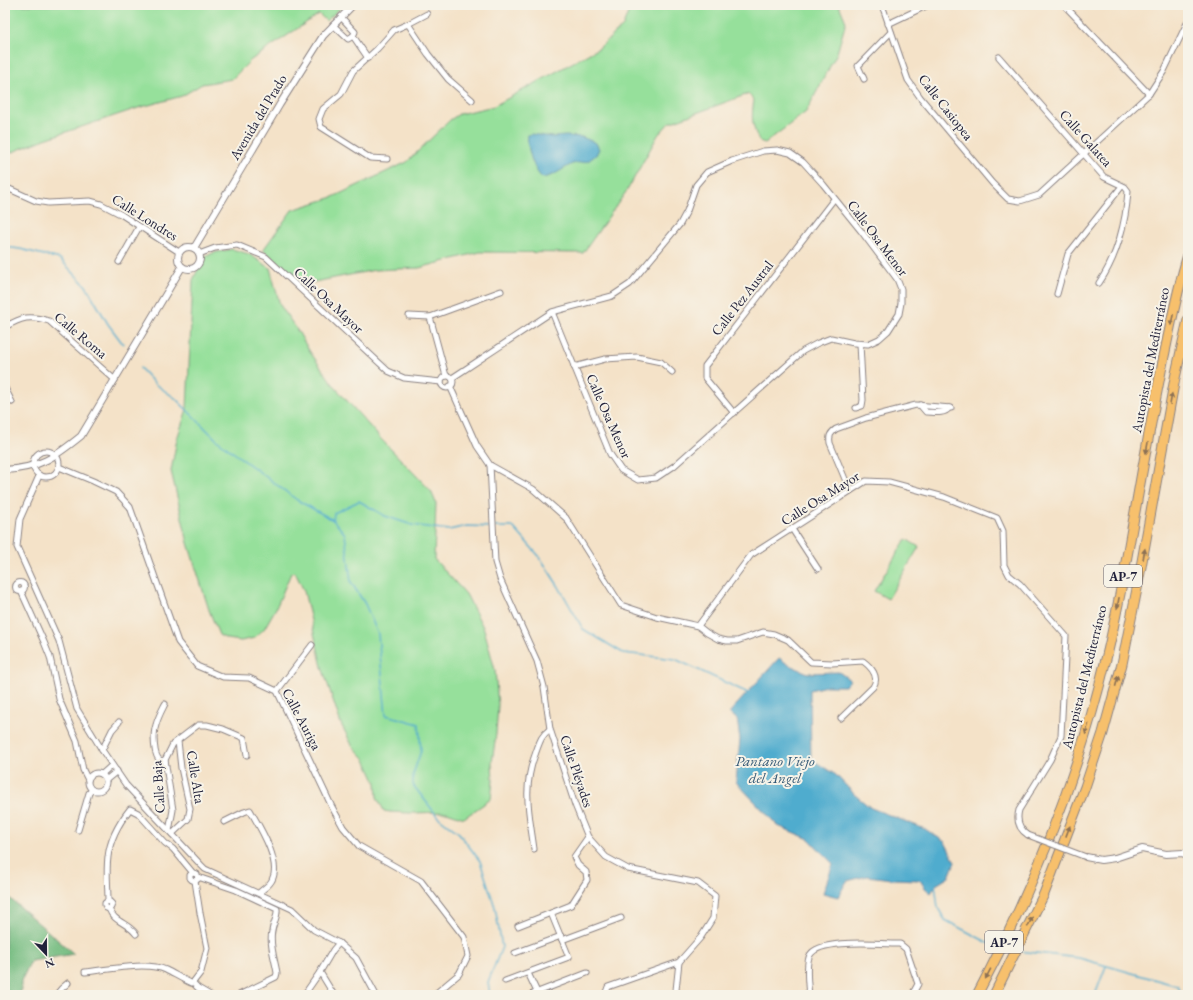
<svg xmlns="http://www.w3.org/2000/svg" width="1193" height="1000" viewBox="0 0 1193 1000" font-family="'EB Garamond',serif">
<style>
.green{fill:#96e09b;stroke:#5c816b}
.forest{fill:#78be83;stroke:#4d705f}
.water{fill:#50acce;stroke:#396784}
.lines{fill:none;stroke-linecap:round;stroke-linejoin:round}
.stream{stroke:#50acce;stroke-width:1.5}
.minor-casing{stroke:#8b8282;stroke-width:7}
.tertiary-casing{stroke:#8b8282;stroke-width:8}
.motorway-casing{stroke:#8b8282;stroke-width:11}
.minor{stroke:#fff;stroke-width:5}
.tertiary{stroke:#fff;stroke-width:6}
.motorway{stroke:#f7c06c;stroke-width:9}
.minor-bridge-casing{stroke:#8b8282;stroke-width:7;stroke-linecap:butt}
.minor-bridge{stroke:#fff;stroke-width:5}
.oneway{fill:#8c7154}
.labels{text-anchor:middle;stroke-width:4;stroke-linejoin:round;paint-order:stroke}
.shield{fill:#f7f3e8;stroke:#62616f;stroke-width:1}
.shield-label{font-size:13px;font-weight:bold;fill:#22223b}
.street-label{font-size:14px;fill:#22223b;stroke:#f7f3e8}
.water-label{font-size:15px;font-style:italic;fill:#345976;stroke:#f7f3e8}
</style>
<rect width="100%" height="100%" fill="#f7f3e8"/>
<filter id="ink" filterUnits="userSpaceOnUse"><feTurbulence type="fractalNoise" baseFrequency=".025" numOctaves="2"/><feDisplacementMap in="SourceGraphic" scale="8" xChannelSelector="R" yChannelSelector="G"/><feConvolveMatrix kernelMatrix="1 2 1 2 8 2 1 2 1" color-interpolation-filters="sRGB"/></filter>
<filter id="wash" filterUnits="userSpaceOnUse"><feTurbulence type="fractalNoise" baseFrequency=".012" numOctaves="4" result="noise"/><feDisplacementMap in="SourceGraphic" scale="16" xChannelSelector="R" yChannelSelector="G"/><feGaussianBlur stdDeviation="0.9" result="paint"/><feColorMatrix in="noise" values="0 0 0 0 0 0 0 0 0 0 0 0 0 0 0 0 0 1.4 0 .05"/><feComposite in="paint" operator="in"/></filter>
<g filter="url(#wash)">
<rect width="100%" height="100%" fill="#f4e2c8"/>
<!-- green -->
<g class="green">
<polygon points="5,5 344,5 326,21 319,14 251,60 232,79 202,84 182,96 138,108 45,139 5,155"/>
<path d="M631 5H839L846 22 837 53 806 112 765 143 759 141C752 125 751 118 754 100L748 94 669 123 658 135 628 189 583 253 480 252 419 268 375 270 304 284 263 250 292 210 333 197 407 162 450 120 459 114 494 106 599 48 623 26Z"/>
<polygon points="232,249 249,254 270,268 280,305 299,333 310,352 335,387 381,439 431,491 436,503 434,559 466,594 484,629 495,670 498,705 496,734 492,763 493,781 491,799 464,818 447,812 410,813 390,812 384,811 377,797 376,783 370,770 364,758 352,745 341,724 322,667 304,591 295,572 291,573 276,608 264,629 254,638 241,641 227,639 219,635 209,610 188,543 171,471 177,439 187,409 193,280 203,258 213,253"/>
<polygon points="906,539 919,547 888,599 874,591"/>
</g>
<!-- forest -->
<polygon class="forest" points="5,896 7,896 74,954 31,961 21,981 21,995 5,995"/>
<!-- water -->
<g class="water">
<path d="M531 134 552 137 566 136 582 137 596 143 599 149 596 155 588 161 572 164 553 175 543 178C534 173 526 146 528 135Z"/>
<polygon points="779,658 789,665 808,673 839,672 850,680 845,686 826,686 810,690 811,759 836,775 855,795 871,808 925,829 945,842 955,862 949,877 936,885 931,893 925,888 920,880 892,879 867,876 847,881 838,897 823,893 833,864 809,839 778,826 736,782 740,739 737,719 729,713"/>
</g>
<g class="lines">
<!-- stream -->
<g class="stream">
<polyline points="5,247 20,249 60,259 86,286 108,324 123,344"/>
<polyline points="140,368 155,384 175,398 218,441 297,500 333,520 345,534 351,582 365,604 378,634 386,715 419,724 421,751 413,774 413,785 438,817 459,833 480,861 495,907 502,947 488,982 490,995"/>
<polyline points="333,520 334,513 359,501 385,516 412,525 449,530 467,526 492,527"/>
<polyline points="495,527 513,527 539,556 559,587 583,629 623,653 675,659 748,693"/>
<polyline points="935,884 938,908 945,920 998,948"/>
<polyline points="1004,949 1012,950"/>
<polyline points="1019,951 1079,958 1178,986 1182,995"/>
<polyline points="1095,995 1106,966"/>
</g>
</g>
</g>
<g filter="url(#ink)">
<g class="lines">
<!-- minor casing -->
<g class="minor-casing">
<g id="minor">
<polyline points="882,5 908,80 920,97 992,183 1008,199 1020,201 1039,195 1149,94 1164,71 1188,21"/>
<polyline points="1066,7 1149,94"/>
<polyline points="408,24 428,54 448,79 472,100"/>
<polyline points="888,24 928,5"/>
<polyline points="333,25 348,39 353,36 355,32 341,17"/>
<polyline points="353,36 368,58"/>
<path d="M999 57 1104 177 1125 187 1128 191C1126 222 1117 257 1099 283"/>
<polyline points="864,79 858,66 891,32"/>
<polyline points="387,159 370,158 321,127 319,119 323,109 341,94 353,71 377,49 394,30 408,24 427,14"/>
<polyline points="5,187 36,201 48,203 90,201 101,204 122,215 179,252"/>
<polyline points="199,254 215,248 237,245 266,257 388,371 404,378 441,382"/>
<polyline points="119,262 139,227"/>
<polyline points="1057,294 1068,254 1122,186"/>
<polyline points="409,316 430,317 501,291"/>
<polyline points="430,317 446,376"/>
<path d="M5 327C22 317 30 315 49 321L115 380"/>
<polyline points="574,367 605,359 637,357 661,362 672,372"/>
<circle cx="447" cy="382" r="6"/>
<polyline points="452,378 552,312 612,296 630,284 680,224 687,211 696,185 707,172 732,161 763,151 777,150 790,153 803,162 823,184 861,231 897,279 901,289 901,303 899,314 888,331 879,339 868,344 854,343 831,338 818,343 803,351 674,466 656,478 638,480 621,470 610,454 552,312"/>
<path d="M450 386 477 446 490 465 533 489 566 518 621 605 657 617 698 626 751 555 866 481 889 482 944 497 997 518 1003 531 1004 565 1009 575 1020 584 1066 636 1061 736 1050 760 1019 810C1016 821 1019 829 1028 835"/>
<polyline points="5,388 12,402"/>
<path d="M920 405 926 412C933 412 944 415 949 408"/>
<polyline points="856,408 862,406 863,400 860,344"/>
<polyline points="734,413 705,378 705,366 834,199"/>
<circle cx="46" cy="464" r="13"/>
<polyline points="490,465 495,562 500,579 537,661 544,687 550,729 575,805 588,837 606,857 628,869 698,883 715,896 713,918 701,937 679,962 676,990 679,995"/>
<polyline points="59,467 93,481 116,492 130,507 178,642 197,666 223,677 249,678 277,691 332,807 343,827 359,846 421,881 464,937 468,956 459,974 434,995"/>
<polyline points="39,476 20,519 17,547 59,641 77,709 102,750 126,785 201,865 205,869 292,909 314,930 339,943 356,958 376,995"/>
<path d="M850 491 830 443C829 436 830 433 836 429L866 418 916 405 951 408"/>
<polyline points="792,529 818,569"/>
<circle cx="20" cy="587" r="4.5"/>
<polyline points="21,591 44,642 50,657 59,699 77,741 83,770 88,780"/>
<path d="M698 626 707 633 718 639 727 641H737L763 632 774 634 788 640 811 662 832 663 863 661C871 667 880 677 873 687L841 718"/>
<polyline points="277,691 312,645"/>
<polyline points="102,750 112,730 119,722"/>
<path d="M165 760 161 761C153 757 153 733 156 725 158 717 162 710 165 704"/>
<circle cx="97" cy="782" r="9"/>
<polyline points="102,774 112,765"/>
<polyline points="106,780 117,771"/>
<path d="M224 822 244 812 250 810C259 826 282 862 272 880 270 885 263 889 259 893"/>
<polyline points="78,830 89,793 92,790"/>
<polyline points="169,831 173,810 165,760 173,744 198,725 207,725 223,729 244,738 247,755"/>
<polyline points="172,834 188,819 190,809 181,768 178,741"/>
<path d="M534 849C529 812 522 788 536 752 540 741 541 736 550 729"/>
<path d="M198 877 236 890 277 909C278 917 273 923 272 931 269 944 275 960 277 973L276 977 239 995"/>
<path d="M108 901 110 902 112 904 111 907 109 909 106 908 105 905V903L108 901C108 887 106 871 108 857 110 838 119 823 130 809L138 813 165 843 173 849 193 873 197 874 198 879 195 881 192 880 190 878V875L193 873"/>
<path d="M109 909C114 922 128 923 136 934"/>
<polyline points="518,926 571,905 587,880 586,872 578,865 574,857 588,837"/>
<polyline points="562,940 621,918"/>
<polyline points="515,953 561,936"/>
<path d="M85 972C107 970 146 961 166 970 174 974 182 979 191 983"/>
<polyline points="320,972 334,995"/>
<polyline points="528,973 537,992"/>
<polyline points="194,981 201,972 207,948 200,913 195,881"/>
<polyline points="505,981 569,957 551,913"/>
<polyline points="195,985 198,988 210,995"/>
<polyline points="56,995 61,989 68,983"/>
<polyline points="304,995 320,972 333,950 339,943"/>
<polyline points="530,995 587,973"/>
<polyline points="605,995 608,987 679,962"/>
<path d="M809 995C808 986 806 962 810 955 819 938 882 944 900 944L906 949 918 984 912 995"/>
</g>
</g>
<!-- tertiary casing -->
<g class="tertiary-casing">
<g id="tertiary">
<circle cx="189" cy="258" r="11"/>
<polyline points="194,248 280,104 323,36 353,5"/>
<path d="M5 470C40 468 55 457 81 436L182 267"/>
<polyline points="1086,857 1101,860 1115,858 1142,849 1166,854 1183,853 1188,857"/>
</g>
</g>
<!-- motorway casing -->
<g class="motorway-casing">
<g id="motorway">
<path d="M977 995C1034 888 1079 773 1107 655 1112 635 1116 614 1120 594 1136 510 1149 426 1167 342 1173 313 1179 284 1188 255"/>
<polyline points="994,995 1044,894 1085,787 1103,733 1122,664 1137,589 1175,378 1188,320"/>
</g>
</g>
<!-- minor -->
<use href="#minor" class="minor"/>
<!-- tertiary -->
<use href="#tertiary" class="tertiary"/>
<!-- motorway -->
<use href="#motorway" class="motorway"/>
<!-- minor-bridge casing -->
<g class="minor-bridge-casing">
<polyline id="minor-bridge" points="1028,835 1086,857"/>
</g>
<!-- minor-bridge -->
<use href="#minor-bridge" class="minor-bridge"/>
</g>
<!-- one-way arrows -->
<defs><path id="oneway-solid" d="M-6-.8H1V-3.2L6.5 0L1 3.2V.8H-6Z"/></defs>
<g class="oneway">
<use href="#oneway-solid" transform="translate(1172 320) rotate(102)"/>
<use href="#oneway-solid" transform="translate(1171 399) rotate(-80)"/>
<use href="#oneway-solid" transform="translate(1147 448) rotate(100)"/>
<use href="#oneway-solid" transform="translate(1144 554) rotate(-80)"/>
<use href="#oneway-solid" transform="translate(1118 603) rotate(101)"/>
<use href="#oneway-solid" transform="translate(1117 681) rotate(-75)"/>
<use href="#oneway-solid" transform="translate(1087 729) rotate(107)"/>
<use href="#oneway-solid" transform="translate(1068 831) rotate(-69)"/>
<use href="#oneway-solid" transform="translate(1030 922) rotate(-64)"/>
<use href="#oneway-solid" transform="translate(988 974) rotate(118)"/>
</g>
</g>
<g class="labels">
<!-- shield labels -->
<g class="shield">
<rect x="1104" y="565" width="38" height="22" rx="3"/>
<rect x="985" y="931" width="38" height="22" rx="3"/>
</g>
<g class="shield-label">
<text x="1123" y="581">AP-7</text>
<text x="1004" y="947">AP-7</text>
</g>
<!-- street labels -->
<g class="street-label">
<text transform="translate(946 107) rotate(52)" y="5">Calle Casiopea</text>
<text transform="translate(258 117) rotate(-59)" y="5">Avenida del Prado</text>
<text transform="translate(1086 138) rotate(48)" y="5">Calle Galatea</text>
<text transform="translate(145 217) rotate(32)" y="5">Calle Londres</text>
<text transform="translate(878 238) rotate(53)" y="5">Calle Osa Menor</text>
<text transform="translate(742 298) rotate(-52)" y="5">Calle Pez Austral</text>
<text transform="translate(329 300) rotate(43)" y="5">Calle Osa Mayor</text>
<text transform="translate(81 335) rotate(40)" y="5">Calle Roma</text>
<text transform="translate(1150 360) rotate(-79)" y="5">Autopista del Mediterráneo</text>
<text transform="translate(609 416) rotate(66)" y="5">Calle Osa Menor</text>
<text transform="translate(820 498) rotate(-32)" y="5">Calle Osa Mayor</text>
<text transform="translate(1084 677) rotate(-76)" y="5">Autopista del Mediterráneo</text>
<text transform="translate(302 719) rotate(62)" y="5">Calle Auriga</text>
<text transform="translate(577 771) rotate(71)" y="5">Calle Pléyades</text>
<text transform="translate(196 777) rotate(81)" y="5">Calle Alta</text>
<text transform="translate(158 787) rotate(-94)" y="5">Calle Baja</text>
</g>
<!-- water labels -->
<g class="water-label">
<text x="775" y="766">Pantano Viejo<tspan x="775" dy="17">del Angel</tspan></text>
</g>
</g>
<!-- margin -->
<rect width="1193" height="1000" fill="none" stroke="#f7f3e8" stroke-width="20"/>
<!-- north arrow -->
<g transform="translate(46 954) rotate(158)" stroke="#f7f3e8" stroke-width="3" paint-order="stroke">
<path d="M0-3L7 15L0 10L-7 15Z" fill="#22223b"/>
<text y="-6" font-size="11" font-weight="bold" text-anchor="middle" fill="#22223b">N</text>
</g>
</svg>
